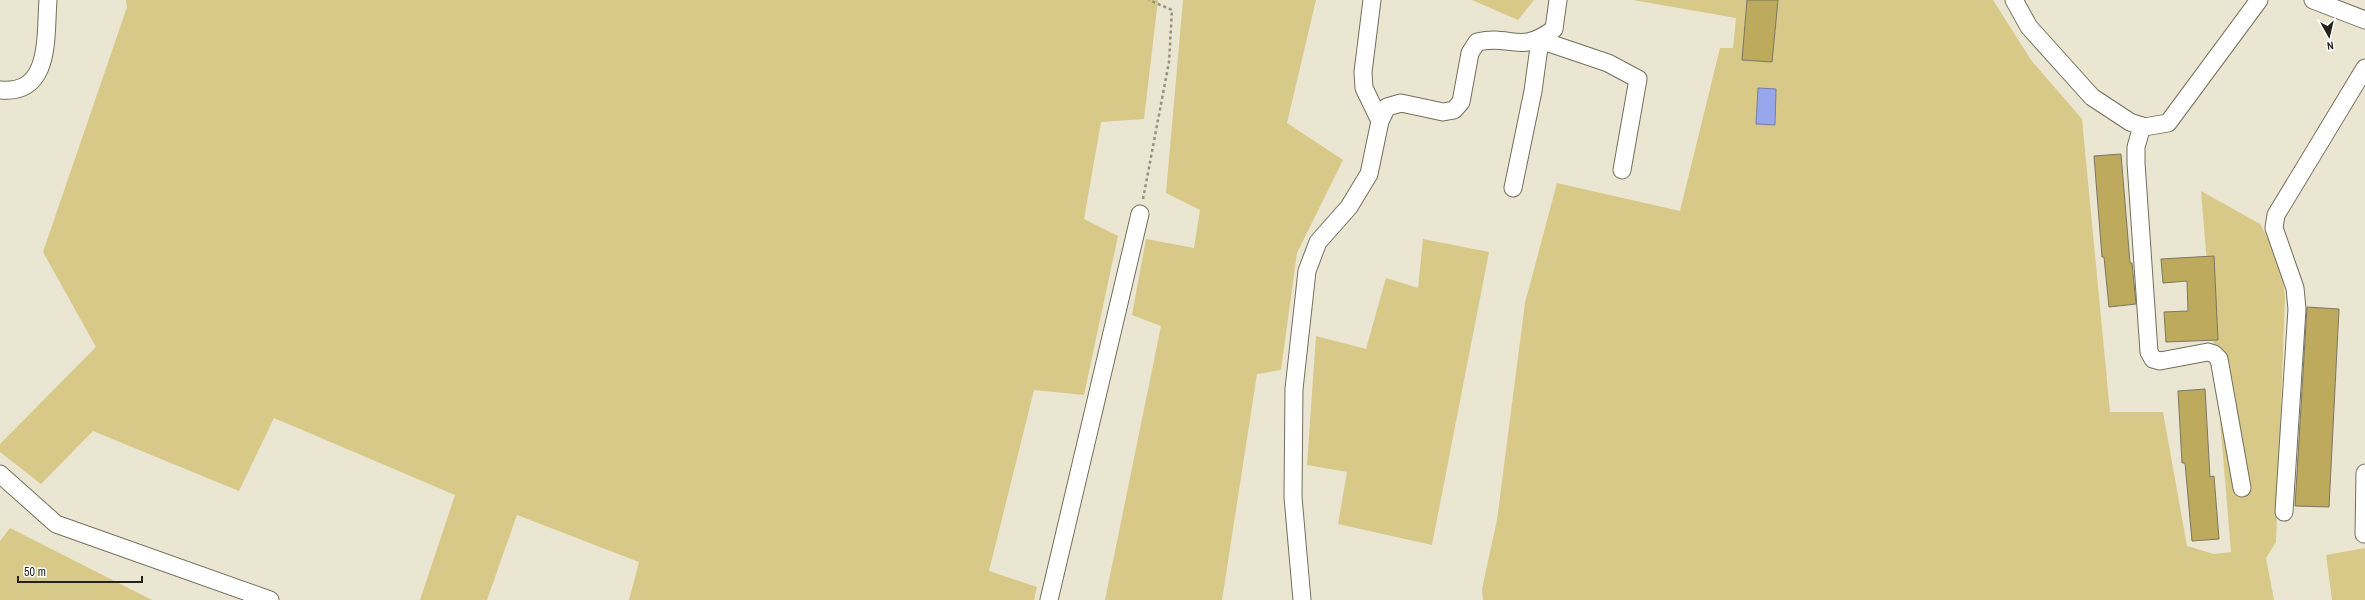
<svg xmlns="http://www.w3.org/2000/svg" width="2365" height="600" viewBox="0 0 2365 600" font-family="'Archivo Narrow',sans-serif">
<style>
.green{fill:#d8c989}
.water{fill:#98a7ec;stroke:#757fad}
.building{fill:#bdaa5c;stroke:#7b7764}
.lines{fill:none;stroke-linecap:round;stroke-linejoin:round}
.street-casing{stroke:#746f5d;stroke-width:19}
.path{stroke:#949182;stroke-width:2.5;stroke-dasharray:3 3;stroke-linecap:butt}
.street{stroke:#fff;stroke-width:17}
</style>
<rect width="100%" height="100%" fill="#eae6d1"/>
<!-- green -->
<g class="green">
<polygon points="126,0 1158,0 1144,119 1101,122 1084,219 1118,236 1084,395 1034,390 989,571 1037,587 1034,600 629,600 639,562 517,515 487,600 420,600 455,495 274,418 239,491 93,431 41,484 0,452 0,444 96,347 43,252 127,7"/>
<polygon points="1183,0 1316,0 1287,123 1343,160 1297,253 1281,370 1257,374 1222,600 1105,600 1161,326 1132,315 1146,239 1194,248 1200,210 1166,193"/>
<polygon points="1472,0 1534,0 1518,20"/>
<polygon points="1633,0 1993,0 2031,60 2082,119 2110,412 2163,412 2187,546 2214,554 2231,552 2201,191 2260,224 2281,262 2285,298 2276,542 2266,558 2274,600 1483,600 1482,589 1497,520 1525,303 1557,183 1680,211 1720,48 1733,48 1736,18"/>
<polygon points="1423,239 1489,252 1432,545 1338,524 1347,472 1307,465 1316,336 1366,349 1386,278 1418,288"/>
<polygon points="10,528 152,600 0,600 0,541"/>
<polygon points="2365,548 2365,600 2332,600 2326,555"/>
</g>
<!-- water -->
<polygon class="water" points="1758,88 1776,89 1775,125 1756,124"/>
<!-- building -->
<g class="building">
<polygon points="1747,0 1778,0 1772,62 1742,60"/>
<polygon points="2121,154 2130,263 2132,263 2136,304 2109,307 2104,257 2102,257 2094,156"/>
<polygon points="2214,256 2218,340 2166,342 2164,312 2188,311 2187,281 2163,283 2161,259"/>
<polygon points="2307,307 2339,309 2329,507 2295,506"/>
<polygon points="2205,389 2210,477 2214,476 2219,539 2192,541 2185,463 2182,463 2178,391"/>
</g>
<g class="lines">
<!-- street casing -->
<g class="street-casing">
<g id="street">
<polyline points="1372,0 1363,72 1364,88 1380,121"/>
<polyline points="2014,0 2029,27 2092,97 2130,122 2144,127 2168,123 2259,0"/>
<polyline points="2313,0 2365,20"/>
<path d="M0 90C52 95 45 36 48 0"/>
<polyline points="2142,126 2136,147 2136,163 2149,352 2153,359 2160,361 2208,352 2214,354 2219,359 2242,488"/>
<polyline points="1513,188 1533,91 1540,40 1608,63 1638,79 1622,170"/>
<polyline points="0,474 56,524 270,600"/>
<polyline points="2284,512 2297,309 2295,288 2274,228 2276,215 2365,68"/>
<polyline points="2364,534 2365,473"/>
<polyline points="1049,600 1140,214"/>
<path d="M1302 600 1293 497 1294 389 1307 271 1318 242 1349 207 1369 174 1380 121 1387 107 1401 103 1443 112 1454 110 1461 102 1470 53 1477 42C1512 34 1519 55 1554 29L1558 0"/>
</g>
</g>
<!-- path -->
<polyline class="path" points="1143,199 1169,62 1172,10 1149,0"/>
<!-- street -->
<use href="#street" class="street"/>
</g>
<!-- north arrow -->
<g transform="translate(2329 36) rotate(172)" stroke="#ffffff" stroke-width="3" paint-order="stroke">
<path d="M0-3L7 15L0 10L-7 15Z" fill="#24231b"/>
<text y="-6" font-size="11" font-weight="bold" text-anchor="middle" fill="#24231b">N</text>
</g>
<!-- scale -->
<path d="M18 576v6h124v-6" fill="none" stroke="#24231b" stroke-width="2"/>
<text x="24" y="576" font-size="12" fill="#24231b" stroke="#ffffff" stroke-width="3" paint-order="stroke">50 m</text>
</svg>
